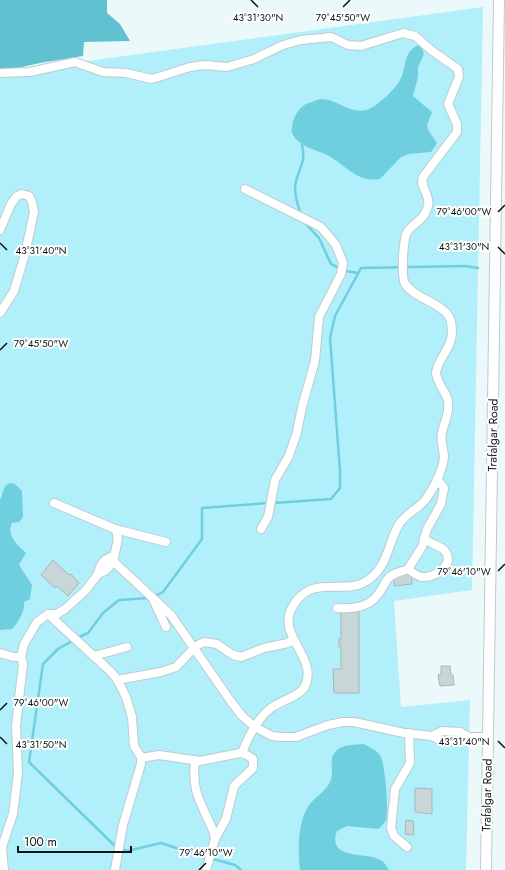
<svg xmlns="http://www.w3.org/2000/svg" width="505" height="870" viewBox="0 0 505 870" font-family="Jost,sans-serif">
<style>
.green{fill:#b1effb}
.forest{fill:#61c1d1}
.water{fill:#70cfdf}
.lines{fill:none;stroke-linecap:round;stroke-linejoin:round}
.stream{stroke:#70cfdf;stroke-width:2.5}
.building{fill:#c8d6d8;stroke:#a9b6b8}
.minor-casing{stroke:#becbce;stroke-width:10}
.major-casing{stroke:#becbce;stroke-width:12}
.minor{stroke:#fff;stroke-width:8}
.major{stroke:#fff;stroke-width:10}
.ticks{fill:none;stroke:#0d1213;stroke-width:1.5}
.labels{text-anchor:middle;stroke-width:4;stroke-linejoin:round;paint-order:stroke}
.street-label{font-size:12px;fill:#0d1213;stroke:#fff}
.ticks-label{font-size:10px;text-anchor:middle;fill:#0d1213;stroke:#fff;stroke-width:4;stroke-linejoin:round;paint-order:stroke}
</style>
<rect width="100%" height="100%" fill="#ebf9fb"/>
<!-- green -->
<polygon class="green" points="483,7 472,590 394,601 401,707 470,700 466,870 0,870 0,73"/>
<!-- forest -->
<polygon class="forest" points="0,0 107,0 107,13 120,24 130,41 84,42 83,56 40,63 0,72"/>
<!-- water -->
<g class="water">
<path d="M418 45 422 48 424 54 418 67V77L413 96 432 112 427 125 428 130 437 143 431 152 409 154 401 157 380 179C357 183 346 165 327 155 319 151 309 149 302 144 296 140 290 134 292 127 293 118 298 108 306 104 310 103 316 100 321 99 339 99 354 119 373 107 381 102 394 90 399 82 407 69 402 53 418 45Z"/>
<path d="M10 483 15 484 22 491 23 517 19 522 12 523C6 536 18 545 26 553L19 565 32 585 30 599 24 602C25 612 18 622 12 629L0 630V500L5 486Z"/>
<path d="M364 744C371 748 377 750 381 757 385 766 389 810 386 820 384 824 381 827 378 829L347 826 337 831C327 860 363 852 378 859 384 861 386 865 389 870H300C298 850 297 821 310 804 316 796 326 791 330 782 335 772 328 760 335 752 341 744 355 745 364 744Z"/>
</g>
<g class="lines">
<!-- stream -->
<g class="stream">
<path d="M301 215C298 205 293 192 296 181 300 166 306 162 302 145"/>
<polyline points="305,223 319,238 331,264 346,271 358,273"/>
<polyline points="274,503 331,499 340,488 340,471 330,338 335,316 361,268 465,266 478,268"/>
<polyline points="155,596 163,592 202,539 202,508 268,503"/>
<polyline points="77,638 88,633 103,613 119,600 148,598"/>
<polyline points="72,641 58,649 43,664 29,762 117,848"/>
<polyline points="122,849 127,851 161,843 206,858"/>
<polyline points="213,859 235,865 241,870"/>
</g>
</g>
<!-- building -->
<g class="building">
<polygon points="53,560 69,575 71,574 79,583 68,596 57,586 55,588 41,575"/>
<polygon points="411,574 412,584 394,586 394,576"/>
<polygon points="341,611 359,611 359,693 334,693 333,669 341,669 341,647 339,647 339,639 341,639"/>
<polygon points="441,666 450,666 451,675 453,675 454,685 440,686 438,675 441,674"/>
<polygon points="415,788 432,789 432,814 415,812"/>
<polygon points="406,820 413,821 414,835 405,834"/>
</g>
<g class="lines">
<!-- minor casing -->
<g class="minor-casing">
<g id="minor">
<path d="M0 73 30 72 75 62 103 72 126 73 152 79 190 67 205 65 227 67 254 59 283 45 301 40 331 37 348 45 361 46 403 33 415 36 431 50 458 69 459 77 448 104 457 124V132L423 177C419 187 431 195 428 206 424 221 414 222 407 232 403 240 401 276 405 284 416 300 448 304 451 322 456 349 439 353 436 373 437 384 446 391 448 401 450 414 444 421 442 433 440 442 444 449 444 457 443 470 434 488 426 499 418 510 405 513 398 526 387 547 387 571 363 583 344 593 315 577 297 600 270 633 317 653 306 684 301 697 281 700 271 708 258 718 248 737 242 753"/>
<polyline points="245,189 321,227 336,245 343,263 341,274 319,317 315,361 302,407 297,432 289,456 275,480 268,517 261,529"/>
<polyline points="0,230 11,204 17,196 22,194 29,196 32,202 34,212 25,254 14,291 0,313"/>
<path d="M54 503 115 529C122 539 113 551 114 562L171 615 232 703 242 716 255 727 272 736 282 737H296L328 725 343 722H354L404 733 432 736 441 741H459L469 737"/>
<polyline points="115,529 166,542"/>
<path d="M408 569C413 573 417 576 422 577 433 578 452 567 447 554 443 545 430 545 424 538"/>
<path d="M98 574C100 564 104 559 113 556"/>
<polyline points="154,601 166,627"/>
<path d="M337 608C356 609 373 607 382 588 385 584 386 579 391 576 396 572 402 572 408 569L422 547 427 529 441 504 444 488 437 479"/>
<polyline points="48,614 110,671 117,679 126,697 132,717 134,746 141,757 141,764 123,825 115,870"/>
<polyline points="0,653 13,657 21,657"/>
<polyline points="94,656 127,647"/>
<polyline points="117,680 161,672 176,667 196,646 204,642 217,644 233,655 241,657 264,648 288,643 293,640"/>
<polyline points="432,736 442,731 460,732 469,737 488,737"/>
<polyline points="141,758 159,755 200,761 240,753 247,755 253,759 253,768 234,786 226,819 215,839 206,870"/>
<path d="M195 760C191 794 202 803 214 833L215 839"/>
<polyline points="407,847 394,836 391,828 395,789 410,763 409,733"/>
<polyline points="4,870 2,847 13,814 18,773 16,726 23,664 21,657 24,644 37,622 48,614 57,614 65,609 86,590 98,574 105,571 114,562"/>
</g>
</g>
<!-- major casing -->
<g class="major-casing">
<polyline id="major" points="486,870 499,0"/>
</g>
<!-- minor -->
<use href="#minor" class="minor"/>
<!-- major -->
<use href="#major" class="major"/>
</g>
<!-- ticks -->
<path class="ticks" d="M251 0 258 7M343 7 350 0M498 212 505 205M0 243 7 250M498 247 505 254M0 350 7 343M498 571 505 564M0 710 7 703M0 737 7 744M498 741 505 748M199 870 206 863"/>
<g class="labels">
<!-- street labels -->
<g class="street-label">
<text transform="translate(493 435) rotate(-89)" y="4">Trafalgar Road</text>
<text transform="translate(487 795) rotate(-89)" y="4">Trafalgar Road</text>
</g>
</g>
<g class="ticks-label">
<text x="258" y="21">43°31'30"N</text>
<text x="343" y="21">79°45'50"W</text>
<text x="464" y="215">79°46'00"W</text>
<text x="464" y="250">43°31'30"N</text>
<text x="41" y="254">43°31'40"N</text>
<text x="41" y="347">79°45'50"W</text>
<text x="464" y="575">79°46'10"W</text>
<text x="41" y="706">79°46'00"W</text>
<text x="464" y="745">43°31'40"N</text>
<text x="41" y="748">43°31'50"N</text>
<text x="206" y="856">79°46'10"W</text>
</g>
<!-- scale -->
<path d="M18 846v6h113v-6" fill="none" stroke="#0d1213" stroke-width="2"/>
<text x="24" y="846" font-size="12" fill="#0d1213" stroke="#ffffff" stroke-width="3" paint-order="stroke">100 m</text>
</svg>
